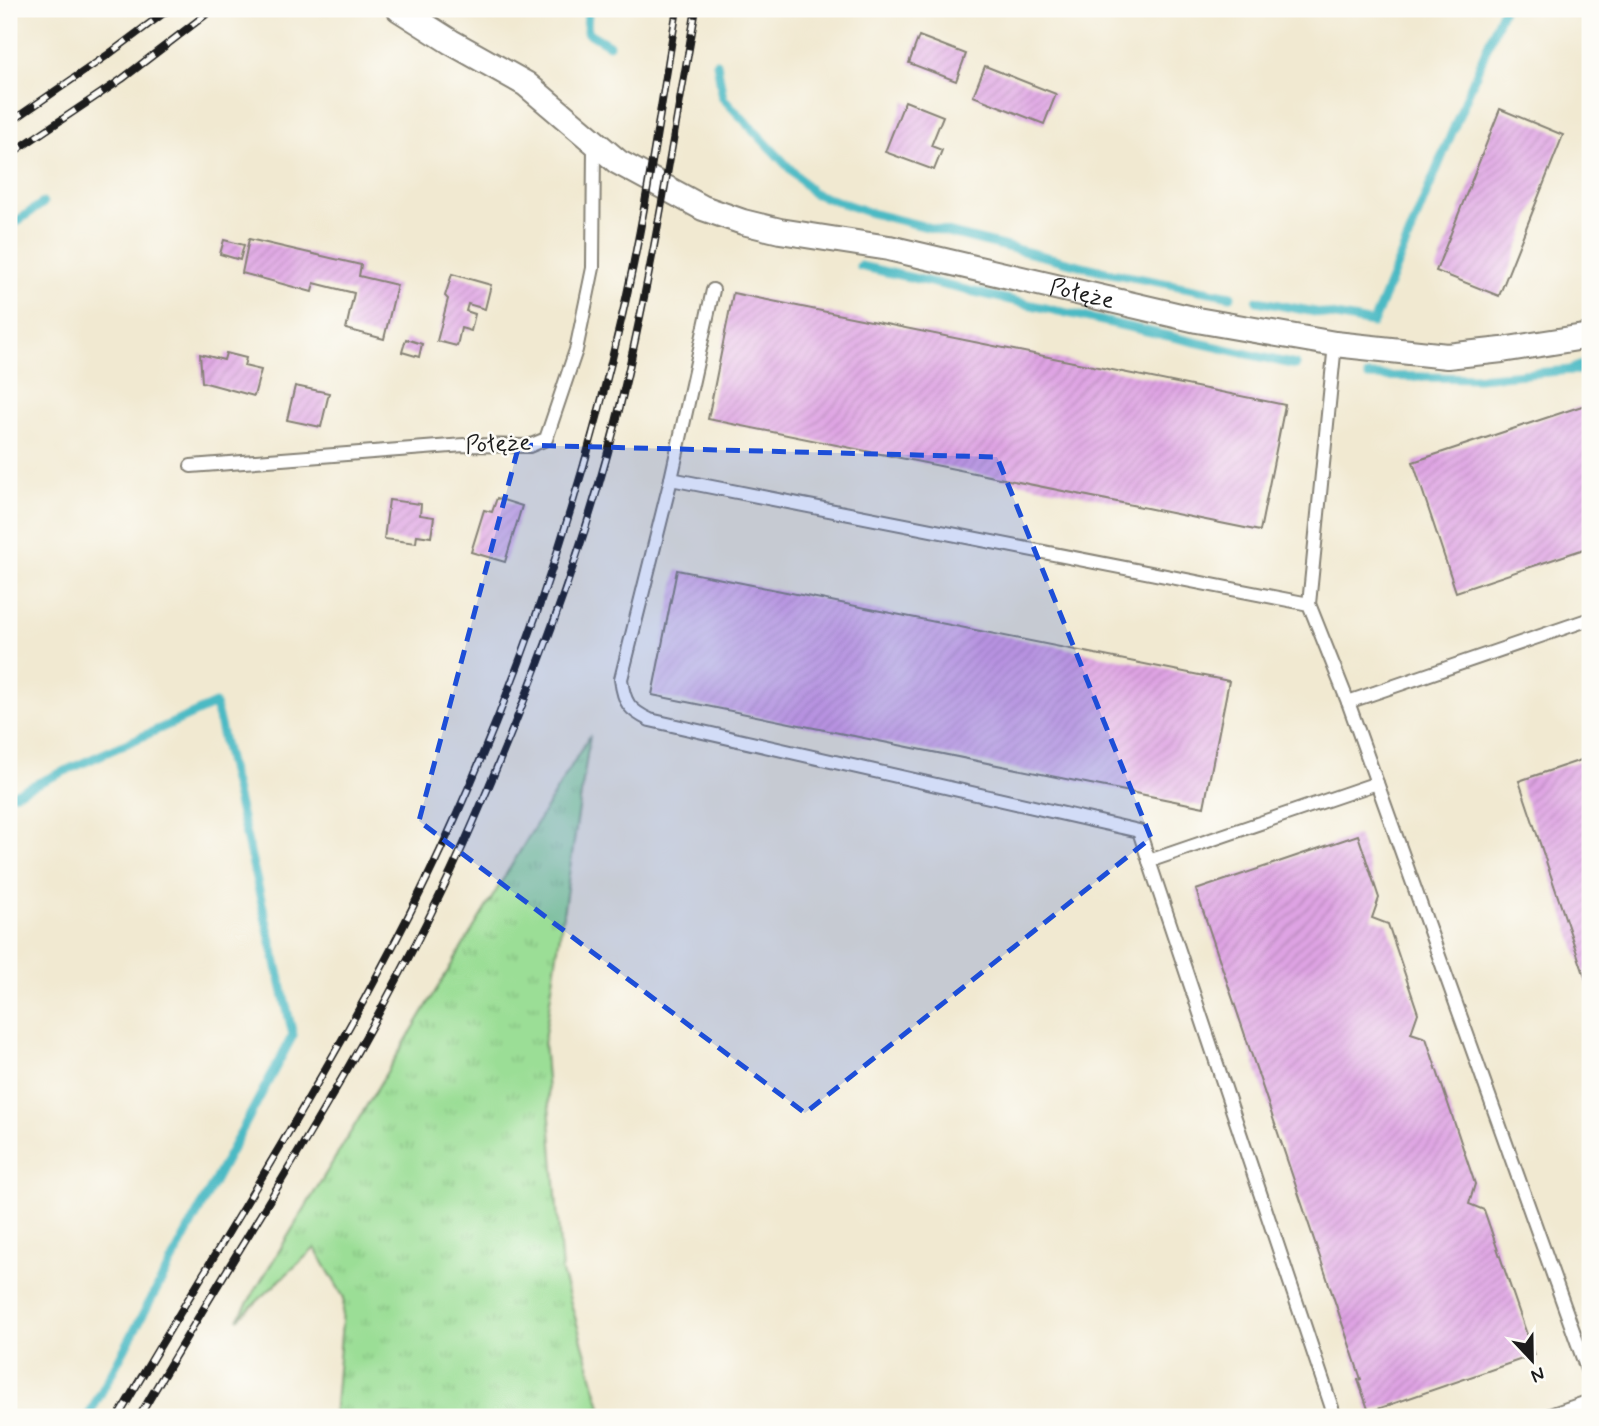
<svg xmlns="http://www.w3.org/2000/svg" width="1599" height="1426" viewBox="0 0 1599 1426" font-family="Mynerve,sans-serif">
<style>
.grass{fill:url(#grass-tufts);stroke:#5c7d59;stroke-width:2}
.lines{fill:none;stroke-linecap:round;stroke-linejoin:round}
.stream{stroke:#4bbac4;stroke-width:9}
.building{fill:url(#building-hatch)}
.lane-casing{stroke:#868276;stroke-width:16}
.street-casing{stroke:#868276;stroke-width:28}
.lane{stroke:#fff;stroke-width:12}
.street{stroke:#fff;stroke-width:24}
.rail-casing{stroke:#1c1c1c;stroke-width:8}
.rail{stroke:#fdfcf7;stroke-width:5;stroke-dasharray:16;stroke-linecap:butt}
.marked{fill:#1d4ed8;fill-opacity:0.2;stroke:#1d4ed8;stroke-width:5;stroke-dasharray:14 9;stroke-linejoin:round}
.labels{text-anchor:middle;stroke-width:5;stroke-linejoin:round;paint-order:stroke}
.street-label{font-size:24px;fill:#1c1c1c;stroke:#fdfcf7}
</style>
<defs>
<pattern id="grass-tufts" width="24" height="20" patternUnits="userSpaceOnUse" patternTransform="scale(1.75)"><rect width="24" height="20" fill="#9bde96"/><path d="M3 7l-1-3M5 7V3M7 7l1-3M15 17l-1-3M17 17v-4M19 17l1-3" fill="none" stroke="#85be81"/></pattern>
<pattern id="building-hatch" width="6" height="6" patternUnits="userSpaceOnUse" patternTransform="scale(1.75)"><rect width="6" height="6" fill="#dea3e3"/><path d="M-1 1l2-2M0 6l6-6M5 7l2-2" fill="none" stroke="#be8cc2"/></pattern>
</defs>
<rect width="100%" height="100%" fill="#fdfcf7"/>
<filter id="ink" filterUnits="userSpaceOnUse"><feTurbulence type="fractalNoise" baseFrequency=".0143" numOctaves="2"/><feDisplacementMap in="SourceGraphic" scale="14" xChannelSelector="R" yChannelSelector="G"/><feConvolveMatrix kernelMatrix="1 2 1 2 8 2 1 2 1" color-interpolation-filters="sRGB"/></filter>
<filter id="wash" filterUnits="userSpaceOnUse"><feTurbulence type="fractalNoise" baseFrequency=".00686" numOctaves="4" result="noise"/><feDisplacementMap in="SourceGraphic" scale="28" xChannelSelector="R" yChannelSelector="G"/><feGaussianBlur stdDeviation="1.57" result="paint"/><feColorMatrix in="noise" values="0 0 0 0 0 0 0 0 0 0 0 0 0 0 0 0 0 1.4 0 .05"/><feComposite in="paint" operator="in"/></filter>
<g filter="url(#wash)">
<rect width="100%" height="100%" fill="#f1e9d1"/>
<!-- grass -->
<polygon class="grass" points="590,735 544,1041 562,1272 604,1417 334,1417 344,1298 315,1248 238,1319"/>
<g class="lines">
<!-- stream -->
<g class="stream">
<polyline points="588,9 587,32 609,45"/>
<polyline points="717,63 723,98 813,193 871,213 1111,273 1231,296"/>
<polyline points="9,227 43,203"/>
<polyline points="860,266 1296,365"/>
<polyline points="1257,301 1373,323 1503,9"/>
<polyline points="1572,369 1590,362"/>
<polyline points="1368,376 1477,378 1571,370 1590,371"/>
<polyline points="9,796 215,704 293,1035 88,1417"/>
</g>
</g>
<g id="blocks">
<!-- building -->
<g class="building">
<polygon points="919,36 966,54 956,81 909,63"/>
<polygon points="985,66 1056,94 1044,124 973,96"/>
<polygon points="905,101 943,116 931,146 942,150 934,170 885,152"/>
<polygon points="1500,109 1563,135 1499,296 1436,271"/>
<polygon points="249,239 361,265 359,276 397,285 384,339 346,329 354,293 314,283 312,292 242,273"/>
<polygon points="224,240 244,245 240,260 220,254"/>
<polygon points="452,274 491,285 485,309 468,304 466,311 475,314 471,331 461,328 457,346 437,341 448,299 445,296"/>
<polygon points="733,293 1285,405 1260,531 708,419"/>
<polygon points="406,339 422,344 419,357 402,352"/>
<polygon points="226,353 246,358 244,366 261,370 254,396 202,382 200,354 224,360"/>
<polygon points="295,386 329,393 321,427 287,420"/>
<polygon points="1588,404 1590,411 1590,547 1456,592 1413,462"/>
<polygon points="497,498 522,506 505,562 471,552 484,510 492,512"/>
<polygon points="389,500 421,504 420,515 434,517 431,537 417,535 416,543 384,539"/>
<polygon points="677,570 1229,681 1204,807 652,695"/>
<polygon points="1590,757 1590,992 1519,781"/>
<polygon points="1358,835 1379,898 1372,918 1388,924 1418,1013 1411,1033 1426,1038 1475,1184 1469,1204 1484,1210 1534,1355 1369,1412 1358,1380 1361,1379 1196,890"/>
</g>
</g>
</g>
<g filter="url(#ink)">
<use href="#blocks" fill-opacity="0" stroke="#868276" stroke-width="2"/>
<g class="lines">
<!-- lane casing -->
<g class="lane-casing">
<g id="lane">
<path d="M713 290 671 479 621 679C624 703 629 710 650 720L1139 831 1149 861"/>
<polyline points="191,466 464,445 529,446 546,439 576,350 593,268 594,144"/>
<polyline points="671,479 1309,604 1348,702 1590,1378"/>
<polyline points="1309,604 1335,344"/>
<polyline points="1348,702 1590,619"/>
<polyline points="1335,1417 1149,861 1377,783"/>
<polyline points="1544,1417 1590,1401"/>
</g>
</g>
<!-- street casing -->
<g class="street-casing">
<g id="street">
<path id="s1" d="M399 9 451 42 526 84 618 162 703 208 743 222 780 231 889 248 1197 320 1335 344 1447 356 1502 350 1590 336"/>
</g>
</g>
<!-- lane -->
<use href="#lane" class="lane"/>
<!-- street -->
<use href="#street" class="street"/>
<!-- rail casing -->
<g class="rail-casing">
<g id="rail">
<polyline points="9,123 109,54 169,9"/>
<polyline points="9,155 122,79 213,9"/>
<path d="M118 1417C234 1218 363 1025 457 814 529 653 584 484 623 312 646 212 660 110 677 9"/>
<path d="M139 1417C253 1221 383 1031 474 821 534 683 588 540 623 394 653 267 673 137 696 9"/>
</g>
</g>
<!-- rail -->
<use href="#rail" class="rail"/>
</g>
</g>
<!-- marked area -->
<path class="marked" d="M519 445 997 457 1151 838 805 1113 419 821Z"/>
<g class="labels">
<!-- street labels -->
<g class="street-label">
<text dy="8" stroke="none"><textPath href="#s1" startOffset="754">Połęże</textPath></text>
<text transform="translate(498 443) rotate(-3)" y="8">Połęże</text>
</g>
</g>
<!-- margin -->
<rect width="1599" height="1426" fill="none" stroke="#fdfcf7" stroke-width="35"/>
<!-- north arrow -->
<g transform="translate(1532 1360) rotate(158)" stroke="#fdfcf7" stroke-width="5" paint-order="stroke">
<path d="M0-5L12 26L0 18L-12 26Z" fill="#1c1c1c"/>
<text y="-10" font-size="19" font-weight="bold" text-anchor="middle" fill="#1c1c1c">N</text>
</g>
</svg>
